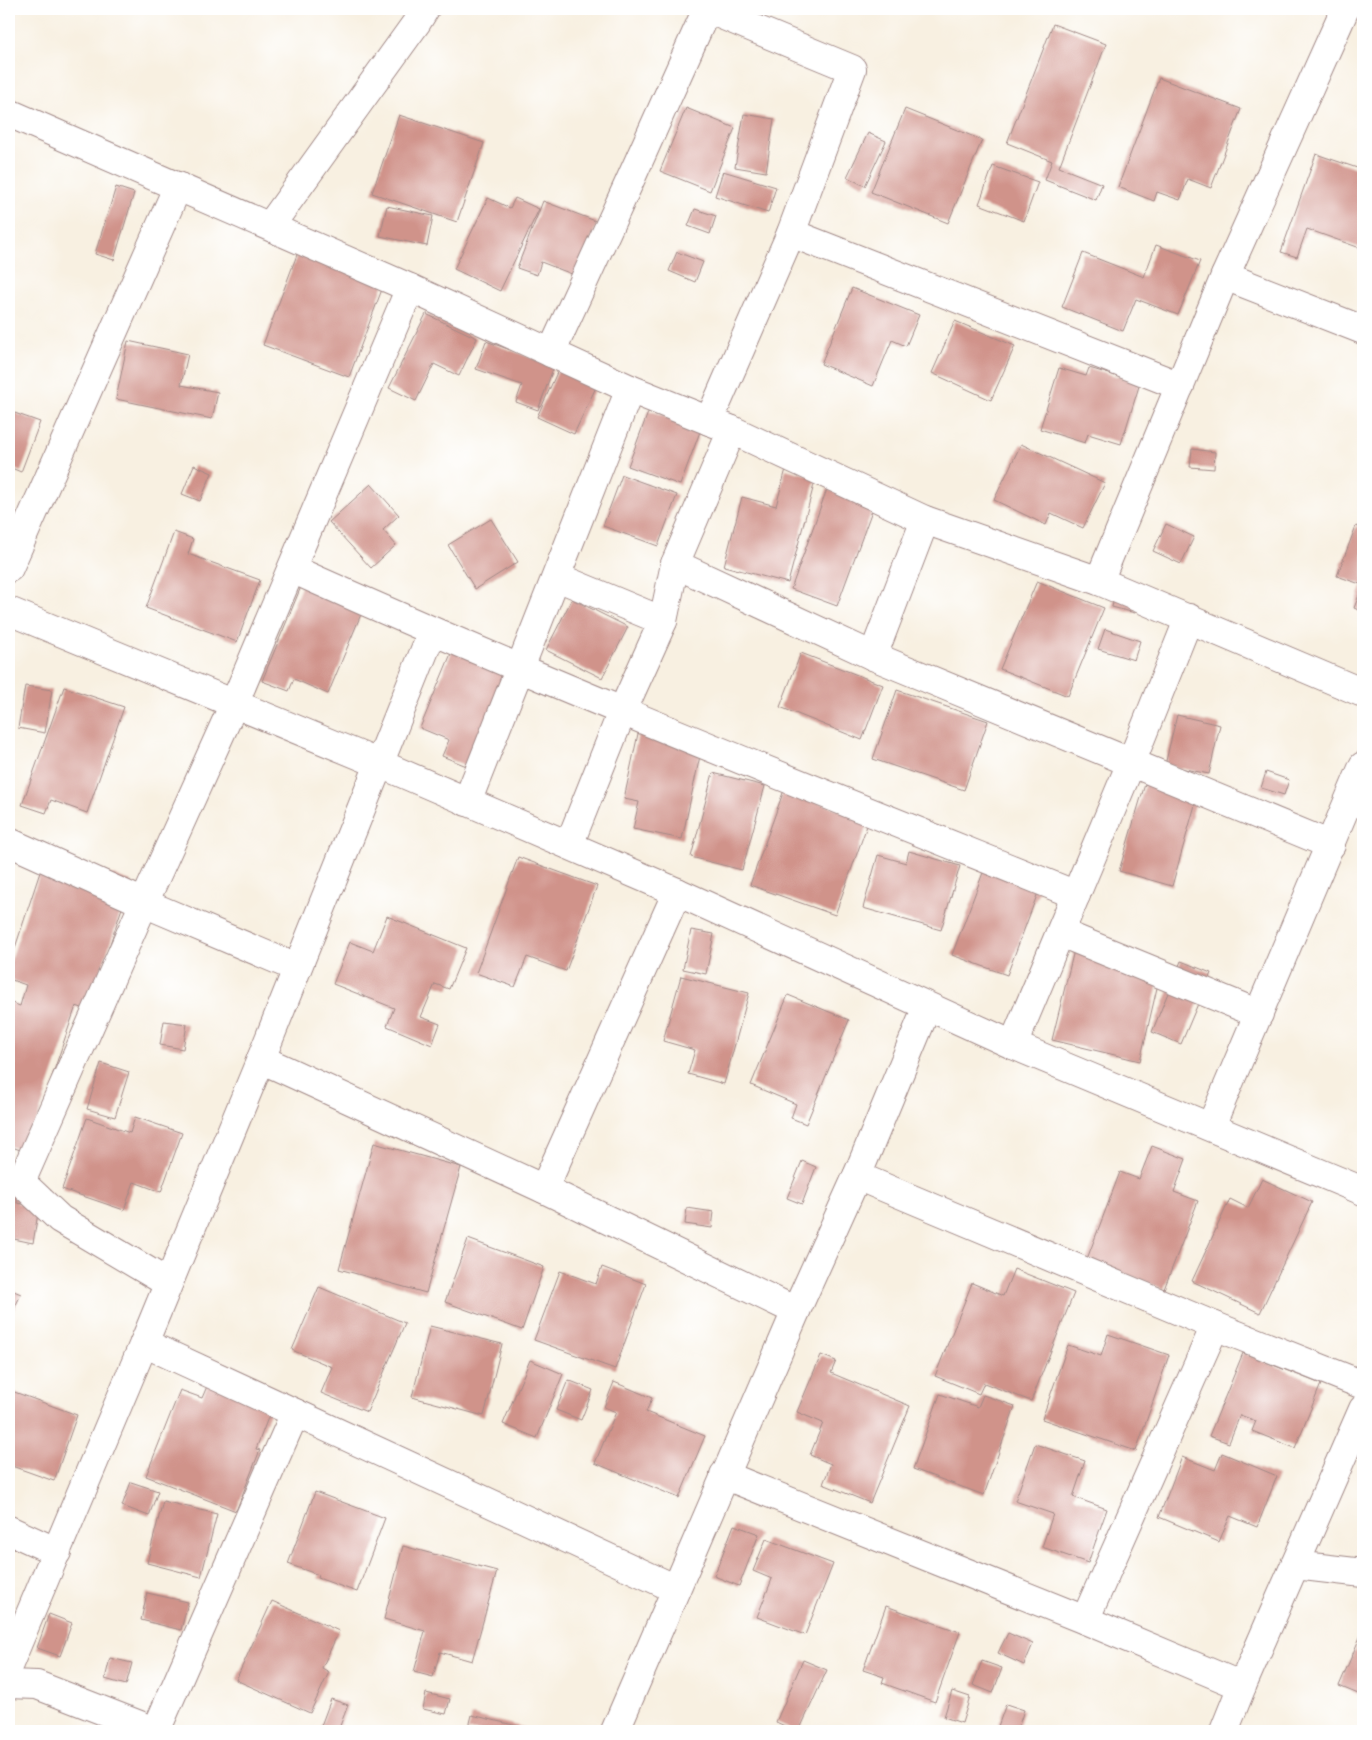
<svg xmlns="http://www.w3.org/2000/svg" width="1372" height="1740" viewBox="0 0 1372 1740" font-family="'Architects Daughter',sans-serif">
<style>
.building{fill:#d0938a}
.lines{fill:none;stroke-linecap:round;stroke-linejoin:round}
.minor-casing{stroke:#a18886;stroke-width:30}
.minor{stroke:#fff;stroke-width:28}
</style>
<rect width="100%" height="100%" fill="#fff"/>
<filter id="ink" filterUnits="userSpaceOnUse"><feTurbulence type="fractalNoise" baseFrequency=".02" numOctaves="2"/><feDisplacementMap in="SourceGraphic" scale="10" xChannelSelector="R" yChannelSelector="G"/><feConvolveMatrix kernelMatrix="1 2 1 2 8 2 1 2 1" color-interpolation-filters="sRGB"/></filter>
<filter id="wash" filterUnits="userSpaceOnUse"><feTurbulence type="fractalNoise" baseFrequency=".0096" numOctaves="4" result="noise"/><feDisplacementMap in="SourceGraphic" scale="20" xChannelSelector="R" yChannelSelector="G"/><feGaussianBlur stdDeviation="1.12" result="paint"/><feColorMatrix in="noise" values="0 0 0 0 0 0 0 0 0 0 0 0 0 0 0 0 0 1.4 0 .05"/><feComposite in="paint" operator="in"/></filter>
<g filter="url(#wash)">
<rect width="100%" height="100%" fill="#f8f0e1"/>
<g id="blocks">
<!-- building -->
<g class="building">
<polygon points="1053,24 1106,44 1059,167 1102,184 1096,200 1045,180 1052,161 1007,143"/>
<polygon points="1159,78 1241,109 1211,188 1188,179 1180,200 1157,192 1154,201 1118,187"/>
<polygon points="686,108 735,128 710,191 660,171"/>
<polygon points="905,109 982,140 948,223 871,192"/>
<polygon points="744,114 774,119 766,172 735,167"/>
<polygon points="399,115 484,143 457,222 372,193"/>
<polygon points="868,133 886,141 865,186 847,177"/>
<polygon points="1316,154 1363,170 1363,249 1307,229 1297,257 1281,252"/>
<polygon points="993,166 1038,182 1024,221 979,204"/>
<polygon points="723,171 776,187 768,213 715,196"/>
<polygon points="116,187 134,193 114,260 95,254"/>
<polygon points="488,198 510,208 515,198 539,209 500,291 454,269"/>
<polygon points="543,201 598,222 577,276 541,262 537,275 517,268"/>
<polygon points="387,206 433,216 427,246 380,236"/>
<polygon points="695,209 716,216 710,234 688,226"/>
<polygon points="1156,245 1200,261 1178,315 1136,299 1123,331 1062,307 1083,253 1144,277"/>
<polygon points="298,252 384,284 349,377 263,345"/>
<polygon points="677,252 703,262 695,282 669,271"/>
<polygon points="852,288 919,315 906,346 892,340 873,386 821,364"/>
<polygon points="426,314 477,338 459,376 434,364 416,401 389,388"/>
<polygon points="955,321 1015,346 991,400 932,373"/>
<polygon points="128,341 188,354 181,385 218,392 212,419 116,399"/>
<polygon points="486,341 554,366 538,410 516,402 522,385 476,369"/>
<polygon points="559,368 597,385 574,434 537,417"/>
<polygon points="1059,368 1086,376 1089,368 1140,383 1121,444 1088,434 1085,443 1040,429"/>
<polygon points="649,410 701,429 680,485 628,466"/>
<polygon points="9,411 40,422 21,472 9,467"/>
<polygon points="1021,444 1105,483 1083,528 1051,513 1046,525 994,500"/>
<polygon points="1192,449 1215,452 1214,469 1190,467"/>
<polygon points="194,465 212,473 200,501 182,494"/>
<polygon points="786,469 816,477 788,583 724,566 742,497 776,506"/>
<polygon points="622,475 677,495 658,546 603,526"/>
<polygon points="371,484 399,515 383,530 396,545 371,568 329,522"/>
<polygon points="827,489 874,505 837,606 791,589"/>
<polygon points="491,519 518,562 475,589 448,545"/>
<polygon points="1166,524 1194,537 1181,564 1153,551"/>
<polygon points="1356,526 1363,529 1363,612 1354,608 1363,585 1337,576"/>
<polygon points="174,532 193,539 188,554 260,580 237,642 146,608"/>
<polygon points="1037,581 1104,608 1068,696 1000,669"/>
<polygon points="303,582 364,607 328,694 294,679 289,691 262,681"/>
<polygon points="1117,585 1140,590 1135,613 1112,607"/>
<polygon points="572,599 628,627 602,678 546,650"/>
<polygon points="1105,629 1140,641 1134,660 1098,649"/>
<polygon points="455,644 511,667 469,767 442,756 449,740 420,728"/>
<polygon points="801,653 883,685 862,740 780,707"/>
<polygon points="25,686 52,690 45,733 18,728"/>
<polygon points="64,687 124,707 87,813 51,800 46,813 22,805"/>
<polygon points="897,690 988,721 964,790 873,759"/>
<polygon points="1177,715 1220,725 1209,774 1165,765"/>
<polygon points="639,729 703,742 682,839 633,829 639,802 624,799"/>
<polygon points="1266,772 1289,780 1284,795 1261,788"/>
<polygon points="713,773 765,786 742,870 691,857"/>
<polygon points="1145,784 1197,798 1172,886 1119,871"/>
<polygon points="784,790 869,820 835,915 750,885"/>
<polygon points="909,851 960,866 941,930 863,908 878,855 906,863"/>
<polygon points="518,857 597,886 566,971 527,957 515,987 476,973"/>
<polygon points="42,866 94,869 131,881 88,1010 76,1006 26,1152 9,1146 9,1002 20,1006 26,985 9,979 9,966"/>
<polygon points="984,870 1039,890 1007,975 952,955"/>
<polygon points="387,916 466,948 449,989 435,984 421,1017 440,1024 432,1045 387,1026 394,1008 333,984 350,942 373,951"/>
<polygon points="691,930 714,934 706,974 683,969"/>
<polygon points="1076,942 1163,962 1140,1061 1052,1040"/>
<polygon points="1181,961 1211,973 1181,1044 1152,1032"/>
<polygon points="681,976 749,993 724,1084 688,1074 695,1050 663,1041"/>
<polygon points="788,995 849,1020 806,1124 791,1118 796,1104 751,1085"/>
<polygon points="164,1021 187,1024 183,1049 160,1045"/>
<polygon points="101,1063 129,1072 115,1117 87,1109"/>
<polygon points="135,1117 182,1133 161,1192 134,1182 124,1210 62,1189 87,1118 130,1133"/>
<polygon points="374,1143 461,1167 426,1293 339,1269"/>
<polygon points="1152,1146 1186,1159 1174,1192 1198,1201 1164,1289 1087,1259 1120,1172 1139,1179"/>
<polygon points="802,1161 816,1167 802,1204 787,1198"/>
<polygon points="1262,1179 1312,1202 1260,1313 1192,1281 1230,1199 1248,1208"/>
<polygon points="9,1185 20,1187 17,1203 39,1207 33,1243 9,1238"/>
<polygon points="687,1208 714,1212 712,1228 685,1224"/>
<polygon points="468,1239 544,1267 522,1330 445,1302"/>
<polygon points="602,1267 646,1284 615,1369 534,1340 560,1271 596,1284"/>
<polygon points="1014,1269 1074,1293 1031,1401 984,1383 979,1394 935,1376 972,1283 1003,1296"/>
<polygon points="319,1287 405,1323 367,1412 321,1393 332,1367 292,1350"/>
<polygon points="9,1289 21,1294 9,1320"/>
<polygon points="430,1326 502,1344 484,1416 412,1397"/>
<polygon points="1108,1334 1169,1355 1136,1451 1042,1419 1068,1345 1101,1356"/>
<polygon points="1243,1353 1321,1384 1295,1448 1252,1431 1256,1421 1240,1415 1229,1443 1209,1436"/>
<polygon points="821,1355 836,1361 831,1373 910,1406 870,1503 823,1484 831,1464 810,1455 823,1423 797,1412"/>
<polygon points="530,1360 563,1374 537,1438 503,1424"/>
<polygon points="211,1377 274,1402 256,1449 260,1450 236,1511 146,1476 180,1390 202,1398"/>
<polygon points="568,1380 593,1390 581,1420 556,1410"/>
<polygon points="614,1382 652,1398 646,1412 705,1436 679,1498 595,1463 616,1412 604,1407"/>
<polygon points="9,1390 77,1415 54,1481 9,1465"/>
<polygon points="940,1394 978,1407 983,1395 1015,1406 984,1495 913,1469"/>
<polygon points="1035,1444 1085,1461 1073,1497 1107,1509 1088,1563 1042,1547 1053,1514 1015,1501"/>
<polygon points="1222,1453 1277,1476 1257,1527 1230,1516 1219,1542 1159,1517 1182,1457 1215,1470"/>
<polygon points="131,1482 158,1491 149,1516 122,1506"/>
<polygon points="315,1492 385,1518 357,1592 318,1578 319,1575 288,1564"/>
<polygon points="163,1501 217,1514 201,1577 147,1563"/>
<polygon points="734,1525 759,1534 739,1586 714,1576"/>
<polygon points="766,1539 833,1564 805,1635 757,1617 772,1579 753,1571"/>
<polygon points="403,1546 497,1571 472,1661 440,1652 433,1677 414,1672 425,1631 384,1619"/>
<polygon points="147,1593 188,1602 181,1630 141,1620"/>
<polygon points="272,1601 339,1631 322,1668 329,1672 310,1713 236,1680"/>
<polygon points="886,1606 960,1632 935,1702 882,1683 884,1677 863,1670"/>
<polygon points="49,1614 72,1623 60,1656 37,1648"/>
<polygon points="1363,1630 1363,1696 1339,1686"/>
<polygon points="1008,1633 1033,1644 1024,1665 998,1653"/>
<polygon points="110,1658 132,1663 126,1685 105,1679"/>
<polygon points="803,1660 827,1670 799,1731 796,1731 776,1722"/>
<polygon points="982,1661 1002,1668 993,1693 973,1685"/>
<polygon points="952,1691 970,1697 962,1723 944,1717"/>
<polygon points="426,1693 450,1699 446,1714 423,1709"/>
<polygon points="331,1699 348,1705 338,1731 319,1731"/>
<polygon points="1006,1704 1024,1710 1017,1731 1004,1731 997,1729"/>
<polygon points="472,1715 538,1731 468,1731"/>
</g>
</g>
</g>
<g filter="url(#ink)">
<use href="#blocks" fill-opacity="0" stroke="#a18886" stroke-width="1"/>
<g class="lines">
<!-- minor casing -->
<g class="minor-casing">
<g id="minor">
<polyline points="707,9 852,69 791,233 709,421"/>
<polyline points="9,113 410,288 630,389 732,430 925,520 1099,581 1363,693"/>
<polyline points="270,226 417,22 425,9"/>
<polyline points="791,233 1180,386"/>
<polyline points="1225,276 1363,330"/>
<polyline points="551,353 628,185 707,9"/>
<polyline points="675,564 873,656 1331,845"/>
<polyline points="9,568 178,186"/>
<path d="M292 569C550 685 813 789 1076 895"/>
<polyline points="557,577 663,621"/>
<polyline points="1099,581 1225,276 1345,9"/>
<polyline points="9,611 378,763 677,892 1013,1045 1363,1191"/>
<polyline points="432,632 261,1059 144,1343 676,1589"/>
<polyline points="873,656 925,520"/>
<polyline points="467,802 630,389"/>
<polyline points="9,842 144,903 297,968"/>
<polyline points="569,845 622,712 663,621 675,564 732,430"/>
<polyline points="1061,933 1259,1014"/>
<polyline points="1013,1045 1131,763 1189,618"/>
<polyline points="261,1059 544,1189 796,1311"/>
<polyline points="1211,1126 1363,766"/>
<polyline points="9,1176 21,1182 60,1219 168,1283"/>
<polyline points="857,1176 1215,1326 1363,1385"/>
<polyline points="21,1182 144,903 234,704 410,288"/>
<polyline points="544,1189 677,892"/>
<polyline points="724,1475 1085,1620 1242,1686"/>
<polyline points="9,1530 57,1552"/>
<polyline points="1295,1565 1363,1573"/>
<polyline points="1085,1620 1215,1326"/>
<polyline points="9,1664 144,1343"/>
<polyline points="9,1684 37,1685 155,1731"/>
<polyline points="156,1731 295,1413"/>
<polyline points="615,1731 796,1311 857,1176 927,1007"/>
<polyline points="1224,1731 1242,1686 1363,1409"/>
</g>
</g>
<!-- minor -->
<use href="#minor" class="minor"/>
</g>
</g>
<!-- margin -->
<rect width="1372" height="1740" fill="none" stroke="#fff" stroke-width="30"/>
</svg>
